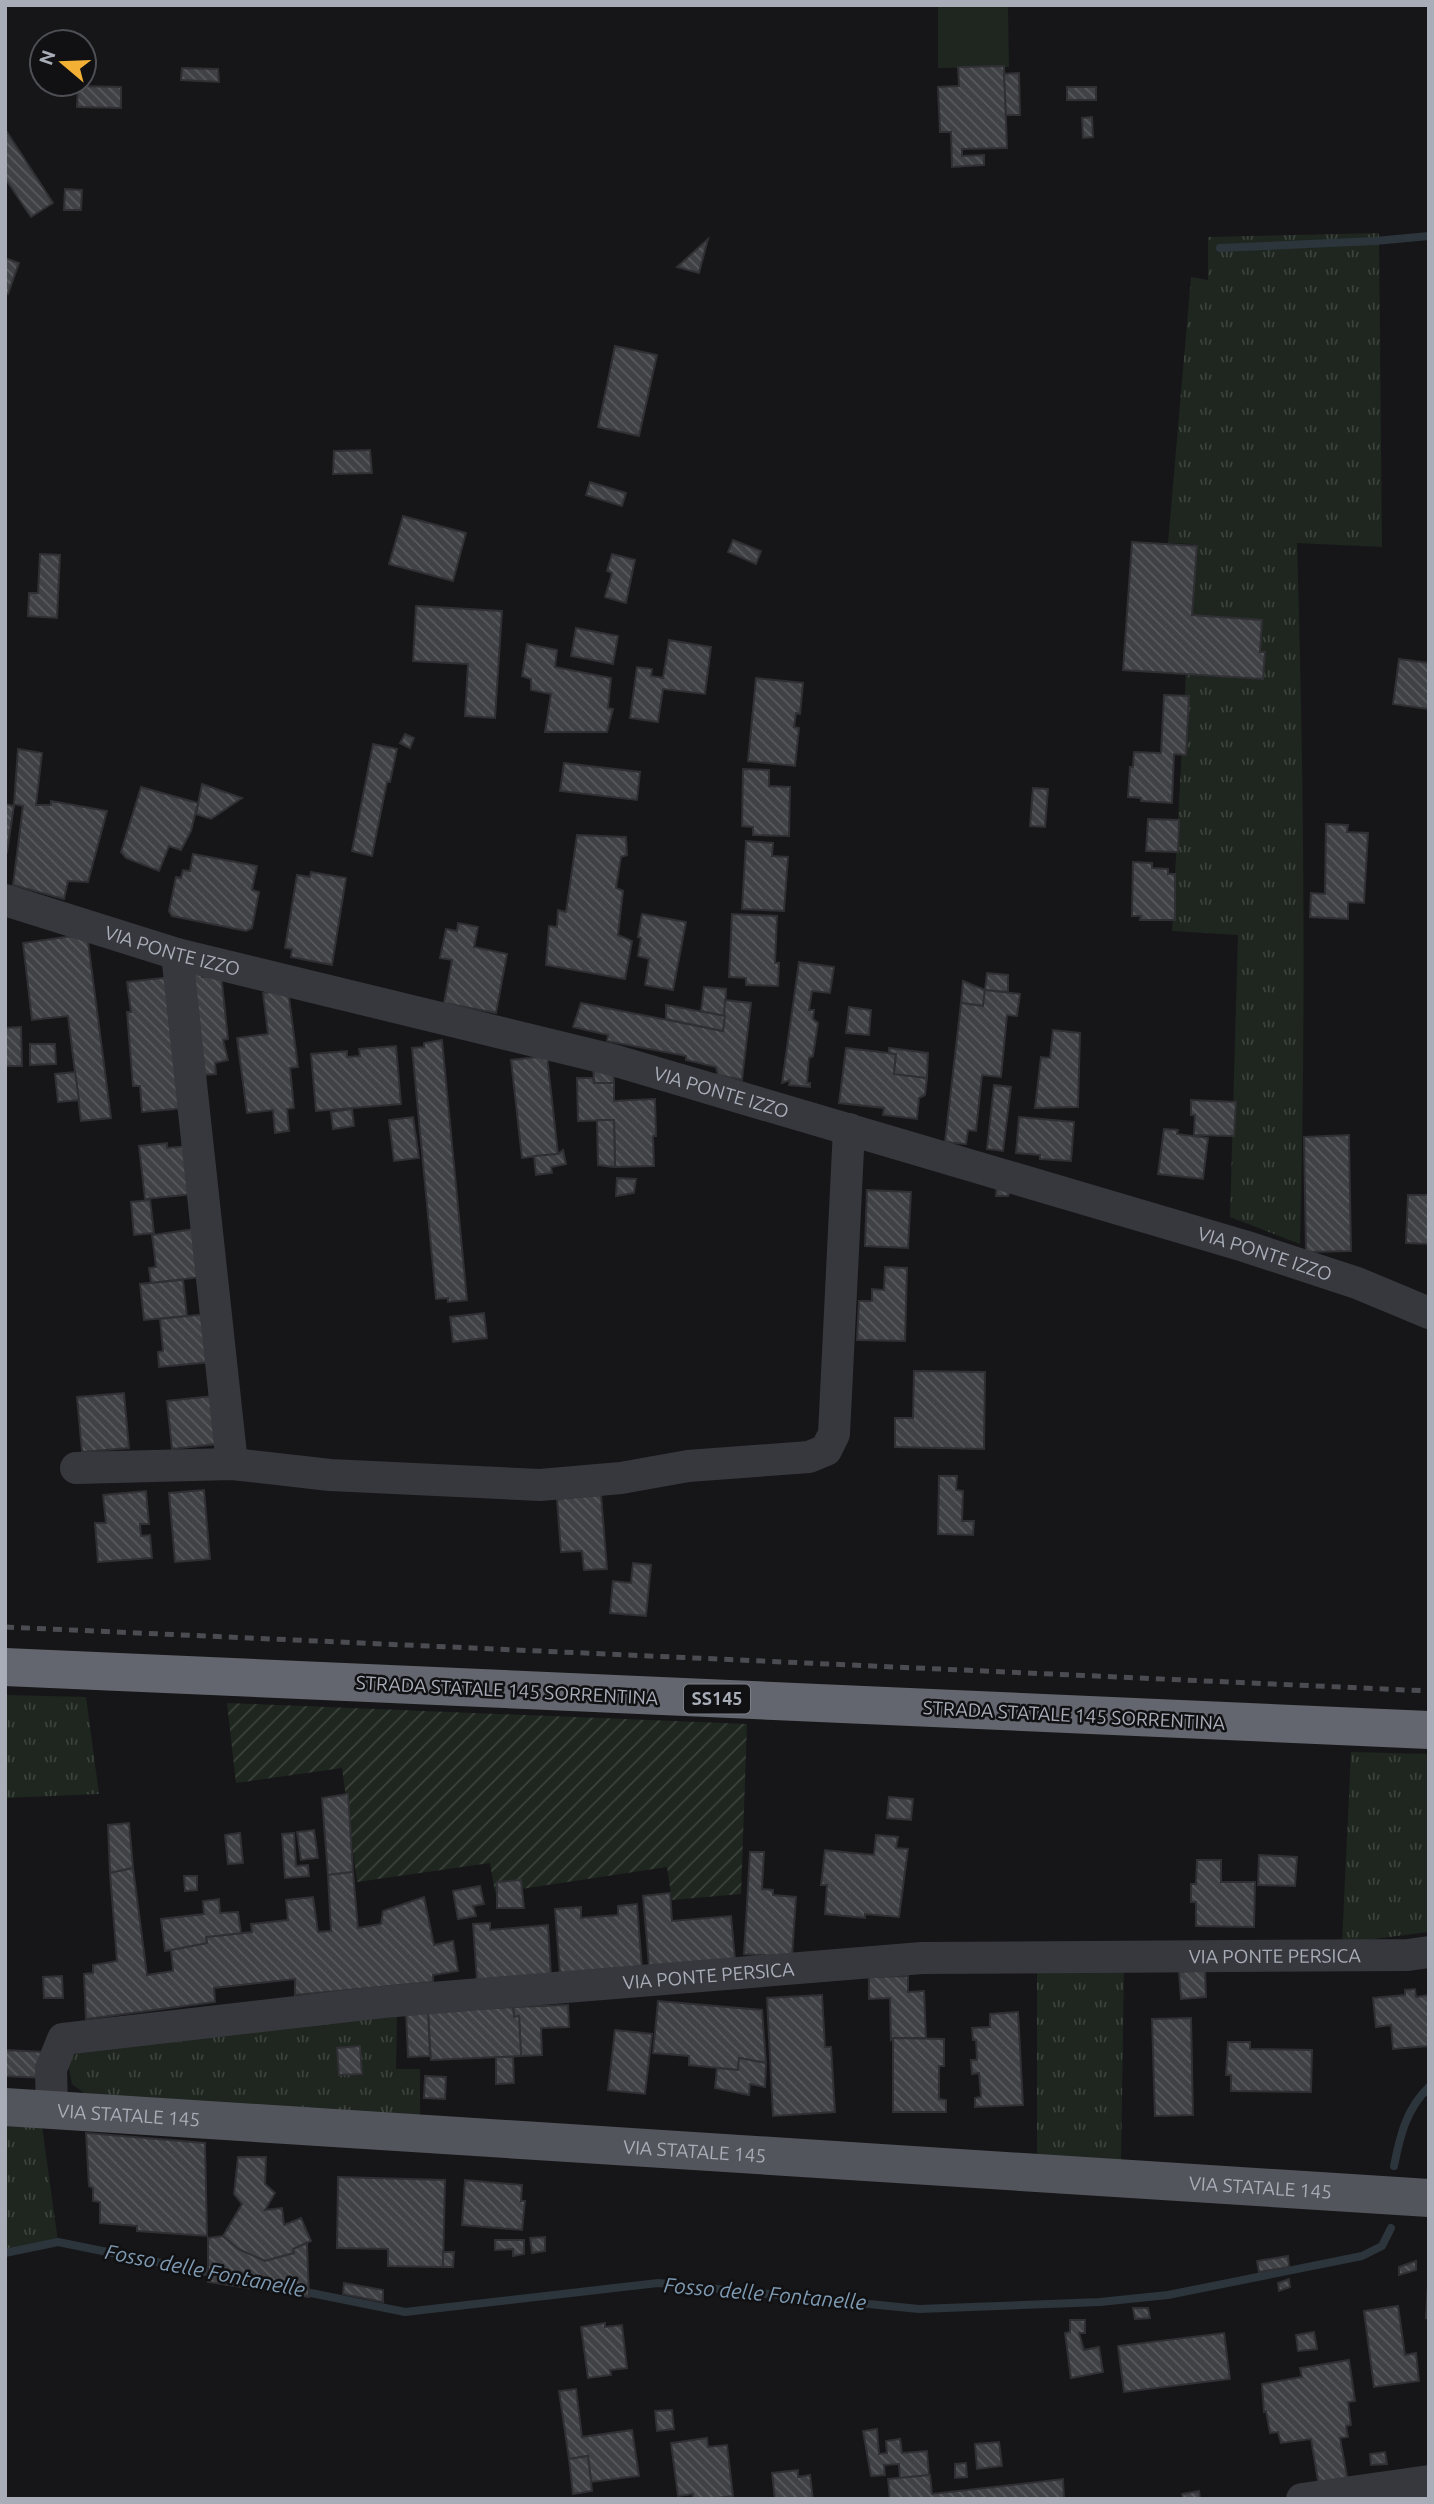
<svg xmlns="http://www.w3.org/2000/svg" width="1434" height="2504" viewBox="0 0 1434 2504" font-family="Ubuntu,sans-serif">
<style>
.grass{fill:url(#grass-tufts)}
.garden{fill:url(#garden-furrows)}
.pitch{fill:#1e261f}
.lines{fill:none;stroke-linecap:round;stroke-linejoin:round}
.stream{stroke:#2c353c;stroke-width:8}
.building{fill:url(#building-back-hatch);stroke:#303034;stroke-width:2}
.minor{stroke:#37383d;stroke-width:32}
.major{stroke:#53555c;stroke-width:38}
.highway{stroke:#63666e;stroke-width:38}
.rail{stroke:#4a4c52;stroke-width:5;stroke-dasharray:9 7;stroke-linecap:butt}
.labels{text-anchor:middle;stroke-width:5;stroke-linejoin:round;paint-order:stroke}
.shield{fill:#111113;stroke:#7b7e86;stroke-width:2}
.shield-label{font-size:18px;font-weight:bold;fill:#a8adb8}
.street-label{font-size:19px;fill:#a8adb8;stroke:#111113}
.water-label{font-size:21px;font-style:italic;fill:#7f9bb3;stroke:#111113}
</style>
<defs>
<pattern id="grass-tufts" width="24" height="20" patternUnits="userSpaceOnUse" patternTransform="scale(1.75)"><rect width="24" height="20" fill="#1e261f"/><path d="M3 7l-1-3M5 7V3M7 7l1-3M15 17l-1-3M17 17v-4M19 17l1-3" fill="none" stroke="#3c433d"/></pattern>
<pattern id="garden-furrows" width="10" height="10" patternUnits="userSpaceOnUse" patternTransform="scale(1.75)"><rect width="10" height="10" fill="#1e261f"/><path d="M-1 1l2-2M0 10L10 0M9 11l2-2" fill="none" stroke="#3c433d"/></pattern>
<pattern id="building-back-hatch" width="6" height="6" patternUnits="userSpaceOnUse" patternTransform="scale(1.75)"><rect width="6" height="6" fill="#404145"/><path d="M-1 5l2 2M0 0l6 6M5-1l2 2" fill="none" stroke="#595a5e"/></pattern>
</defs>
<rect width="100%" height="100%" fill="#161618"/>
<!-- grass -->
<g class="grass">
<path d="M1379 233 1382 547 1297 543C1304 776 1306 1011 1300 1244L1230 1217 1238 935 1172 931 1193 544 1168 543 1191 277 1208 280V237Z"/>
<polygon points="5,1695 86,1697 99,1794 5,1798"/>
<polygon points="1351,1752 1429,1754 1429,1932 1342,1943"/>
<polygon points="1124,1968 1121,2160 1037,2157 1037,1972"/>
<polygon points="397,2016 396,2069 420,2069 420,2116 88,2096 72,2084 68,2063 79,2049"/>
<polygon points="5,2123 42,2126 58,2242 5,2253"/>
</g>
<!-- garden -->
<polygon class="garden" points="227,1703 747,1724 741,1894 672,1900 667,1867 495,1893 490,1863 357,1882 342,1768 236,1783"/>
<!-- pitch -->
<polygon class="pitch" points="938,5 1008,5 1009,67 938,68"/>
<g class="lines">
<!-- stream -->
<g class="stream">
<polyline points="1220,248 1375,241 1429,236"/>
<path d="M1394 2166C1400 2136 1406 2109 1429 2087"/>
<polyline points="5,2253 58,2242 216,2274"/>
<polyline points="301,2291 405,2312 658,2283 919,2309 1100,2302 1168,2295 1362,2256 1382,2246 1391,2228"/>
</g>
</g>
<!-- building -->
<g class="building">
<polygon points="1004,66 1007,148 962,149 962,156 984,155 984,165 952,167 951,132 940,132 938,87 959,86 958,67"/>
<polygon points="182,68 218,69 219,82 181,80"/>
<polygon points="1019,73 1020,115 1006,115 1004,74"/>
<polygon points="78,86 121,87 121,108 77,107"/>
<rect x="1067" y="87" width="29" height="13"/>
<polygon points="1092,117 1093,137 1083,138 1082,118"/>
<polygon points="5,129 53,203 31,217 5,178"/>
<polygon points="65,189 82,190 81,210 64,210"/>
<polygon points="708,239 699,273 677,267"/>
<polygon points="5,258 19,263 8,294 5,293"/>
<polygon points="615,346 657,355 639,436 598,427"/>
<polygon points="370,450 372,473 333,474 334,451"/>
<polygon points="590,482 626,493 622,506 586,495"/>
<polygon points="403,516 466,533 453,581 389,564"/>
<polygon points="733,540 761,551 756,564 728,552"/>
<polygon points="1132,542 1197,546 1192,615 1262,620 1260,652 1265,652 1263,679 1123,670"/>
<polygon points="40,554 60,555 57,618 28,616 29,593 38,593"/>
<polygon points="612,554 635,560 626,603 605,597 612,573 607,571"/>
<polygon points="416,606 502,611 495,718 465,716 468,664 413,661"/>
<polygon points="576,628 618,636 613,664 571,656"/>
<polygon points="669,640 711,647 705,694 663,689 658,722 630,718 637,667 652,669 651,676 663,678"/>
<polygon points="527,644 557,650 555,667 611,678 608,708 613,709 607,732 545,732 551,694 531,690 531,679 522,676"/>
<polygon points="1399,659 1429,663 1429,709 1393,704"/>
<polygon points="756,678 803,683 800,714 796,713 794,727 799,728 795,766 748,761"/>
<polygon points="1164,695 1189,696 1186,755 1174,754 1172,803 1141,801 1141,798 1128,797 1130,767 1133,767 1134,752 1161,753"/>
<polygon points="405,734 414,738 410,748 400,743"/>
<polygon points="373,744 397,749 390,782 387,782 372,856 352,851"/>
<polygon points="18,749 42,753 36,805 51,805 51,801 107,811 88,882 68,881 64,899 13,885 23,806 14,804"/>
<polygon points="564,763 640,772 637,800 560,791"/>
<polygon points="743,769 769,770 769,786 790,787 789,836 753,835 753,827 742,826"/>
<polygon points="202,784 242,798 211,819 196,814"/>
<polygon points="141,787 198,803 191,831 181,850 169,846 159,871 126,858 121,852"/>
<polygon points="1033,788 1048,789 1045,827 1030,826"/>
<polygon points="5,804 14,806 7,852 5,851"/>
<polygon points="1148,819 1179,820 1178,852 1146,851"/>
<polygon points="1326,824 1348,825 1347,832 1368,833 1364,903 1348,902 1348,919 1310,917 1311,893 1325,894"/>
<polygon points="577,835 626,837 627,855 621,857 616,888 623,891 618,935 632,941 625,979 546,965 549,926 557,927 558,910 566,912"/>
<polygon points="746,841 773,843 772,856 788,857 784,911 742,909"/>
<polygon points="193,854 257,866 252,890 259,892 252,928 246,931 172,916 169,911 176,877 181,878 183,870 190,871"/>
<polygon points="1133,862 1152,863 1152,868 1168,869 1168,874 1175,874 1175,920 1140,920 1141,916 1132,916"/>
<polygon points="311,872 346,878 332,965 291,957 292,949 285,948 297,875 310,877"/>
<polygon points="642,914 686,922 673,990 645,985 649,959 638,956 641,938 638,937"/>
<polygon points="732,914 777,916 775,963 779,963 778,986 746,985 746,978 729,977"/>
<polygon points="458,923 478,927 474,947 507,954 496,1013 444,1003 452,960 440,958 446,929 457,931"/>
<polygon points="87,934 111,1118 81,1121 68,1016 32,1020 23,943"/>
<polygon points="201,961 202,977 221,974 228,1039 223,1040 228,1060 215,1063 216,1074 202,1075 189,963"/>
<polygon points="799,962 834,967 830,993 812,991 809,1010 814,1010 813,1019 818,1023 813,1056 809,1058 807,1083 810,1083 810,1087 789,1085 790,1080 782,1083"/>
<polygon points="987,973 1008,975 1008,992 985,990"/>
<polygon points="171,977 187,1108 142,1112 140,1086 133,1086 127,1012 131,1012 127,982"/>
<polygon points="963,981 985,990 983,1006 961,1003"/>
<polygon points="704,987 726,989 725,1016 701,1011"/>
<polygon points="288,990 298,1067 290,1068 294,1108 287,1109 289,1131 275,1133 273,1110 247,1113 237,1038 268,1034 263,993"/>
<polygon points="985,990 1020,994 1017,1016 1007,1015 1001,1077 982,1075 976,1131 968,1130 966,1144 945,1142 961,1003 983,1006"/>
<polygon points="725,1000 751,1003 742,1080 718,1075 716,1067 686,1060 686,1056 607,1041 608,1035 573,1027 581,1003 723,1031"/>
<polygon points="666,1005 725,1016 723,1031 666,1019"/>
<polygon points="849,1007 871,1010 869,1035 846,1033"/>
<polygon points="21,1027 22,1066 5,1066 5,1028"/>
<polygon points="1053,1030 1080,1033 1078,1107 1035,1108 1041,1057 1050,1058"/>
<polygon points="442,1040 467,1300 448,1302 448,1298 436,1299 412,1048 424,1047 424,1043"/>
<polygon points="30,1044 55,1044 56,1064 30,1065"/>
<polygon points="396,1046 401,1104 316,1111 311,1054 347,1051 347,1057 360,1056 359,1049"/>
<polygon points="846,1048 896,1054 894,1074 927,1078 925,1095 919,1098 917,1119 883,1115 884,1108 839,1103"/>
<polygon points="889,1048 928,1053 927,1078 894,1074 896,1054 889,1053"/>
<polygon points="547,1056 558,1154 522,1158 511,1060"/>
<polygon points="593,1063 613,1068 614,1083 594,1083"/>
<polygon points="75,1072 79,1100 58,1102 55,1074"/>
<polygon points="577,1078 593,1078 594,1083 614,1083 614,1101 655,1099 656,1136 653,1136 654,1166 615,1167 614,1120 578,1121"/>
<polygon points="994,1085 1011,1087 1003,1151 987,1149"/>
<polygon points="1191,1100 1236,1102 1234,1136 1194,1135 1195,1115 1191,1115"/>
<polygon points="352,1109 354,1126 333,1129 331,1112"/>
<polygon points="413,1117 419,1158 394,1161 389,1120"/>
<polygon points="1019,1117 1074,1122 1071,1161 1040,1159 1040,1155 1016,1153"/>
<polygon points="597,1120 614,1120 615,1167 598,1165"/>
<polygon points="1164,1129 1178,1130 1177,1134 1208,1138 1203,1179 1158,1174"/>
<polygon points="1349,1135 1351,1251 1306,1252 1304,1137"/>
<polygon points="167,1143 167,1148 189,1146 194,1194 145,1199 139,1146"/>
<polygon points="563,1150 566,1164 551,1167 552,1173 536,1175 534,1156 558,1154"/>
<polygon points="617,1178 636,1179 634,1193 616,1196"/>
<polygon points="997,1185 1011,1187 1008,1196 996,1196"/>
<polygon points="867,1190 911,1192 908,1248 865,1246"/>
<polygon points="1408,1195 1429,1195 1429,1244 1406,1243"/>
<polygon points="150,1200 154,1233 134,1235 131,1202"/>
<polygon points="195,1229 202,1277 151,1283 149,1268 156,1267 152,1235"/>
<polygon points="885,1267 907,1268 905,1341 857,1340 859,1301 872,1301 872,1289 884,1290"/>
<polygon points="183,1280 187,1316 144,1320 140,1284"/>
<polygon points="484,1313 487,1338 453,1342 450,1317"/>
<polygon points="207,1314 212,1362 159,1367 158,1352 163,1351 160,1319"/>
<polygon points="914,1371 985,1372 984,1449 895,1447 895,1418 913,1418"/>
<polygon points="124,1393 129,1448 82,1452 77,1397"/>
<polygon points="213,1396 218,1444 172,1449 167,1401"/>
<polygon points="939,1476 957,1476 956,1490 963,1491 962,1521 974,1521 973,1535 938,1534"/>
<polygon points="204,1490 210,1559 175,1562 169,1493"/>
<polygon points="146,1491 149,1524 140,1524 141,1536 150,1535 152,1558 98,1562 95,1523 106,1523 103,1495"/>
<polygon points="601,1495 607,1569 584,1570 582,1551 561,1552 557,1499"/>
<polygon points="633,1563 651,1565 646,1616 610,1613 613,1581 631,1583"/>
<polygon points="348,1794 353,1872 328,1875 322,1798"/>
<polygon points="889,1797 913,1799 911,1820 887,1818"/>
<polygon points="129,1823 133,1868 110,1873 108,1825"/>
<polygon points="314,1830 318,1858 301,1860 297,1832"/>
<polygon points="240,1833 243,1863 228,1864 225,1835"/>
<polygon points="294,1833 296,1866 308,1865 309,1876 285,1878 282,1834"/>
<polygon points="876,1835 898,1837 896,1848 908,1849 899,1917 865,1914 865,1918 825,1914 827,1885 821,1885 825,1850 874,1855"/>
<polygon points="750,1852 764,1852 762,1889 773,1890 773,1895 796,1897 792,1957 744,1954"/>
<polygon points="1259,1855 1297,1857 1295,1886 1258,1885"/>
<polygon points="1197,1860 1221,1860 1221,1882 1255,1882 1254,1927 1196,1926 1196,1902 1191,1902 1191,1884 1196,1884"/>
<polygon points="133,1868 147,1975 173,1971 171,1950 207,1943 206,1937 252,1932 251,1924 288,1920 286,1900 313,1897 318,1932 331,1931 328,1875 353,1872 358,1928 381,1924 383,1911 424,1897 434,1945 453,1941 458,1971 433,1975 433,1982 295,1995 295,1979 214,1988 215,2002 86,2019 84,1974 93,1973 93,1965 117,1961 110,1873"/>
<polygon points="184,1876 197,1876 197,1890 185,1891"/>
<polygon points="521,1880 524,1908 497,1908 497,1882"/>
<polygon points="480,1886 484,1904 473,1906 476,1916 458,1919 453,1891"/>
<polygon points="670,1893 672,1921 731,1916 735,1959 649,1966 643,1896"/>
<polygon points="219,1899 220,1913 238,1912 241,1933 206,1937 207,1943 165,1951 161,1919 204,1914 203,1901"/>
<polygon points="637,1904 642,1968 560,1974 555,1909 581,1907 581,1918 618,1915 618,1906"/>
<polygon points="490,1923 490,1930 548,1925 551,1976 477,1981 473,1924"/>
<polygon points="1205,1970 1206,1997 1181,1999 1179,1972"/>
<polygon points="62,1976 63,1998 44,1998 43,1977"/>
<polygon points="908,1976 908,1992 924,1991 926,2038 893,2038 891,2040 890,1998 869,1999 869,1977"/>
<polygon points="1415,1989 1416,1997 1429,1995 1429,2046 1393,2049 1391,2025 1376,2027 1373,1998 1405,1995 1405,1990"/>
<polygon points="822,1995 825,2047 831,2047 835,2112 773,2116 767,1998"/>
<polygon points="658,2001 762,2010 766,2063 739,2058 738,2070 689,2065 689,2056 653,2053"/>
<polygon points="568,2005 569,2027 541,2028 542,2055 521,2056 519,2016 514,2017 513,2007"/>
<polygon points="513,2007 514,2017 519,2016 521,2056 431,2060 428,2011"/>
<polygon points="428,2011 430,2056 408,2057 406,2012"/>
<polygon points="1018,2012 1023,2105 975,2107 975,2098 981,2097 979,2073 972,2074 971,2060 977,2060 976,2040 973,2040 972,2028 990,2027 990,2014"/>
<polygon points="1191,2018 1193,2115 1155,2116 1152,2019"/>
<polygon points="615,2030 652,2034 645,2094 608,2090"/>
<polygon points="893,2038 944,2039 944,2066 939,2066 939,2099 946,2100 946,2112 893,2112"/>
<polygon points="1228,2042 1250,2042 1250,2049 1312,2050 1311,2092 1231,2091 1231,2075 1226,2075"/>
<polygon points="360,2046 362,2074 339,2075 337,2048"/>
<polygon points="5,2050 44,2052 43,2078 5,2076"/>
<polygon points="496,2057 513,2057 514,2083 496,2084"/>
<polygon points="739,2058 766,2063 765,2087 750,2084 749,2095 715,2088 717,2068 738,2070"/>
<polygon points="425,2076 446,2077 445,2099 424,2098"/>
<polygon points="86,2133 205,2143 207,2236 137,2231 137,2226 100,2223 100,2202 93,2201 93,2188 89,2186"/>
<polygon points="238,2157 266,2157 265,2184 275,2193 265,2210 282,2208 284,2225 301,2218 311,2241 293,2249 294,2253 265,2261 238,2249 223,2236 242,2204 234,2194"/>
<polygon points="338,2177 445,2180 443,2267 388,2266 388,2249 337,2248"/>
<polygon points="465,2180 522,2185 521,2201 525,2201 522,2230 462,2225"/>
<polygon points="223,2236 238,2249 265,2261 294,2253 293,2249 307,2243 309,2297 208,2282 208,2238"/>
<polygon points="545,2237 545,2251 532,2253 530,2238"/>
<polygon points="495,2240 524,2240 524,2254 513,2256 513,2249 495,2250"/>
<polygon points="443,2252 454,2252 453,2267 443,2267"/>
<polygon points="1288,2256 1289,2267 1259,2272 1257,2261"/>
<polygon points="1416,2261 1416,2270 1399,2275 1399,2267"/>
<polygon points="1429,2268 1429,2318 1426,2318"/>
<polygon points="1289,2279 1290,2287 1279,2291 1278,2283"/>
<polygon points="344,2283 383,2290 383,2302 343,2294"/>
<polygon points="1398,2306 1405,2355 1416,2353 1419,2381 1374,2387 1364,2311"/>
<polygon points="1133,2308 1148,2308 1150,2318 1135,2319"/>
<polygon points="1070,2320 1085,2320 1085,2333 1079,2333 1084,2350 1099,2347 1103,2372 1071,2378 1065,2333 1070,2332"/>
<polygon points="605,2323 605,2327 622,2325 627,2368 610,2370 611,2375 588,2378 581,2327"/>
<polygon points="1314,2332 1317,2349 1298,2351 1296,2335"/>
<polygon points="1224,2333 1230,2379 1124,2392 1118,2346"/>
<polygon points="1349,2360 1355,2401 1348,2402 1351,2425 1346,2426 1348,2437 1340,2438 1348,2482 1319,2487 1311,2439 1281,2443 1278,2432 1270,2433 1266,2411 1264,2412 1262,2384 1302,2377 1300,2368"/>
<polygon points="576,2389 582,2437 632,2430 639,2476 591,2482 588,2456 569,2459 559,2391"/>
<polygon points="672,2410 674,2429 657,2431 655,2411"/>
<polygon points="877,2429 879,2454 887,2453 886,2441 900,2439 902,2453 927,2451 929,2475 900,2478 899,2464 884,2465 885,2475 871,2476 863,2431"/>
<polygon points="707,2438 708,2447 727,2445 733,2496 710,2499 693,2499 693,2494 678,2496 671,2443"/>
<polygon points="999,2442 1002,2466 977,2469 975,2444"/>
<polygon points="1385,2452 1387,2464 1371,2465 1370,2454"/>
<polygon points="588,2456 592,2491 573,2494 569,2459"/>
<polygon points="966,2463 967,2477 955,2478 955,2464"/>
<polygon points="798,2470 798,2477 810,2475 813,2499 775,2499 772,2473"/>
<polygon points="930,2475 932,2494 1063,2479 1064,2499 890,2499 888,2479"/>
<polygon points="1199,2491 1200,2499 1183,2499 1182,2494"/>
</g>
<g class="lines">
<!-- minor -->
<g class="minor">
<path id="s1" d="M5 900 177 954 613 1060 1244 1246 1357 1283 1429 1313"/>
<polyline points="177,954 232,1464"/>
<polyline points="76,1468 232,1464 330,1475 540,1485 621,1478 688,1466 809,1457 826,1450 834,1434 849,1129"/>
<path id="s2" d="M52 2109 51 2069 63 2039 383 2002 922 1958 1408 1955 1429 1952"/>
<polyline points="1302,2499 1429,2481"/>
</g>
<!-- major -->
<path class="major" id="s3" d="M5 2107 1429 2198"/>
<!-- highway -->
<polyline class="highway" points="5,1667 1429,1730"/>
<!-- rail -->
<polyline class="rail" points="5,1627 1429,1691"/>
</g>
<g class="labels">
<!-- shield labels -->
<rect class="shield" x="684" y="1684.5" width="66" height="29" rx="5"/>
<g class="shield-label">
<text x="717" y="1705">SS145</text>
</g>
<!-- street labels -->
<g class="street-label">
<text dy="7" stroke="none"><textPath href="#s1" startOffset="175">VIA PONTE IZZO</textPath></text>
<text dy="7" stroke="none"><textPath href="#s1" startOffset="742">VIA PONTE IZZO</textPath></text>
<text dy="7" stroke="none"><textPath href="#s1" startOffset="1309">VIA PONTE IZZO</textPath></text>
<text transform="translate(507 1690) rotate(3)" y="7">STRADA STATALE 145 SORRENTINA</text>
<text transform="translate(1074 1715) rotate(3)" y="7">STRADA STATALE 145 SORRENTINA</text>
<text dy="7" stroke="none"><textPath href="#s2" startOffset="1288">VIA PONTE PERSICA</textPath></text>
<text dy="7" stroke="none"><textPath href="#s2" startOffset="721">VIA PONTE PERSICA</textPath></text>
<text dy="7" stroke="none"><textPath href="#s3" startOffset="124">VIA STATALE 145</textPath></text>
<text dy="7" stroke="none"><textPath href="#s3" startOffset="691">VIA STATALE 145</textPath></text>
<text dy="7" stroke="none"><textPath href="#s3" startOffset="1258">VIA STATALE 145</textPath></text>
</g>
<!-- water labels -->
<g class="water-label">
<text transform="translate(205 2271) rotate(11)" y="7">Fosso delle Fontanelle</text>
<text transform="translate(765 2294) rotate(5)" y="7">Fosso delle Fontanelle</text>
</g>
</g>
<!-- border -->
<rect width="1434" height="2504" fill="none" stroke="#a8adb8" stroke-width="14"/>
<!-- north arrow -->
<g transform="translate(63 63) rotate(289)"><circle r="33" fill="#111113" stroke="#4d4f55" stroke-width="2"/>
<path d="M0-5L12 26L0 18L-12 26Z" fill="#f2b134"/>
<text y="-10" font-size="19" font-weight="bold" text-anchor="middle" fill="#a8adb8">N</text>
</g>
</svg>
